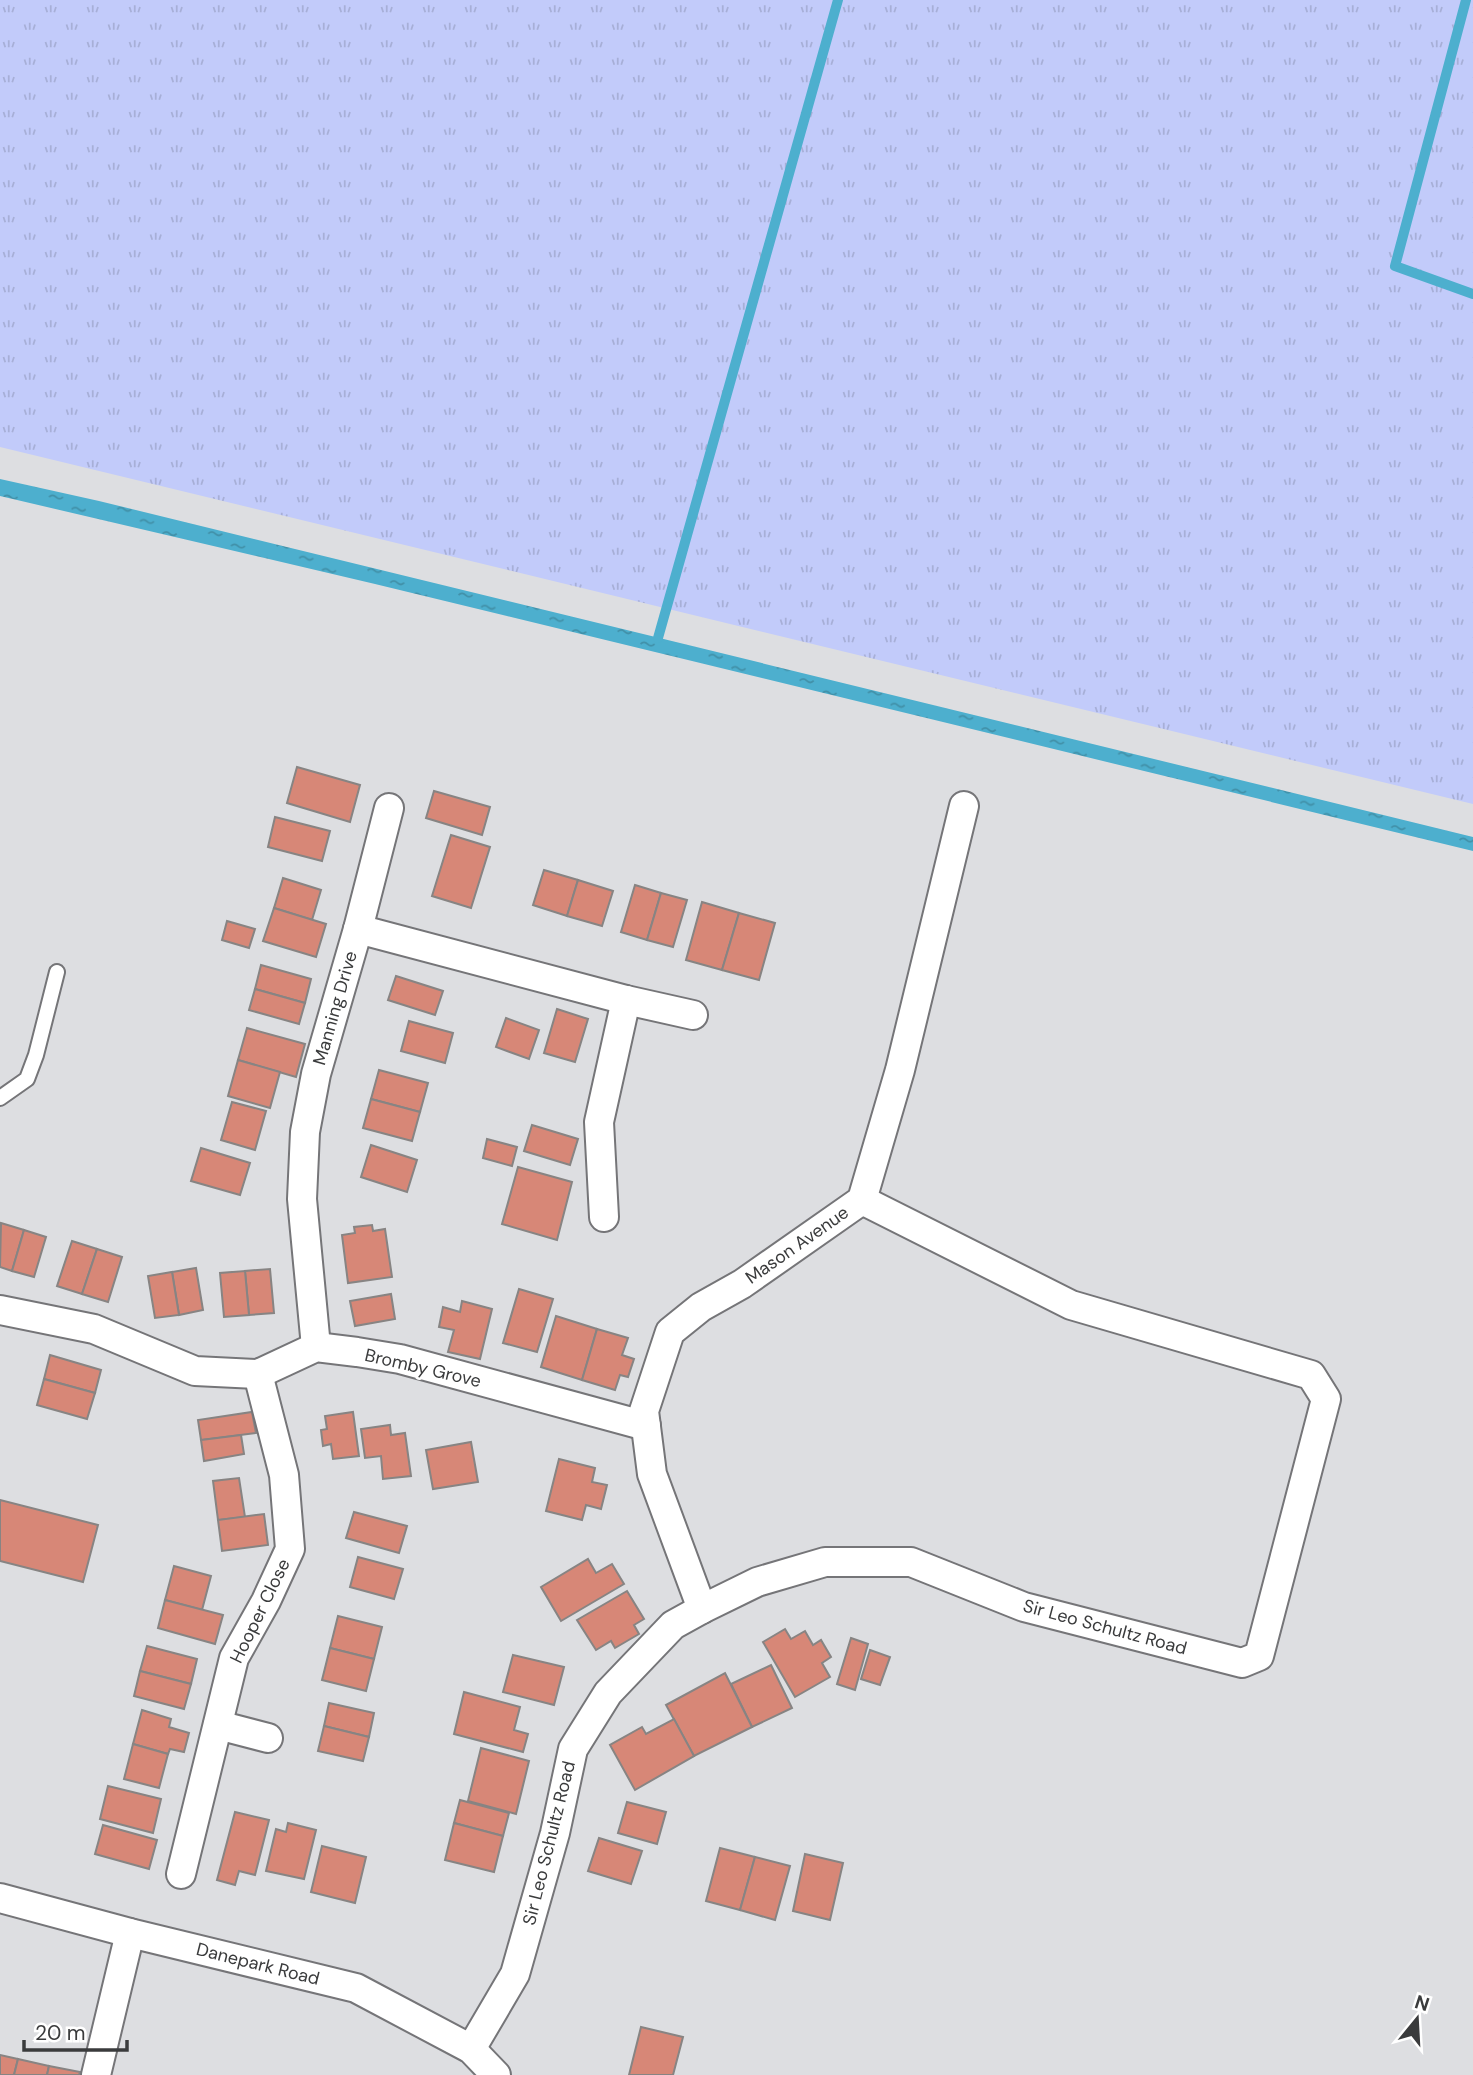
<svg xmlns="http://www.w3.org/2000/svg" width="1473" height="2075" viewBox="0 0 1473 2075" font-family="'DM Sans',sans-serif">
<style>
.grass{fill:url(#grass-tufts)}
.water{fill:url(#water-ripples)}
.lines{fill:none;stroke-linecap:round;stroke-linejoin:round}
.stream{stroke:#4dafce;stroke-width:10}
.building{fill:#d78777;stroke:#878483;stroke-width:2}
.lane-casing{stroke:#757578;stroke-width:18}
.street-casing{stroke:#757578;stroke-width:32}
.lane{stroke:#fff;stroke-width:14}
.street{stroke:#fff;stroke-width:28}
.labels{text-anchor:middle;stroke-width:5;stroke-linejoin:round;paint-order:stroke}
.street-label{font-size:18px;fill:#3a3b3c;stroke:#fff}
</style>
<defs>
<pattern id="grass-tufts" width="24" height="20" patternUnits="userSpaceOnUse" patternTransform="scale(1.75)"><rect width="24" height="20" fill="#c2cbfa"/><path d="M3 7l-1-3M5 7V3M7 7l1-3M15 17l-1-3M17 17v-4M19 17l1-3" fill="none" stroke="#a7afd7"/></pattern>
<pattern id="water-ripples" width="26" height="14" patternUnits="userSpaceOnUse" patternTransform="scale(1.75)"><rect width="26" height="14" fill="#4dafce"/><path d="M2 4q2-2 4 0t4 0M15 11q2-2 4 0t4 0" fill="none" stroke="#4190a8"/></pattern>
</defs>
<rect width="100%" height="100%" fill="#dddee1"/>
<!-- grass -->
<polygon class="grass" points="0,0 1473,0 1473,804 0,447"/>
<!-- water -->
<polygon class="water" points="0,479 99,501 1473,837 1473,851 375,584 0,496"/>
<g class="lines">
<!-- stream -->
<g class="stream">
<polyline points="1466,0 1395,266 1473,294"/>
<polyline points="658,638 838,0"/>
</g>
</g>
<!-- building -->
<g class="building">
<polygon points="297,767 360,785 350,822 287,803"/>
<polygon points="434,791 490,807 482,835 426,818"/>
<polygon points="275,817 330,831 322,861 268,847"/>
<polygon points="451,835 490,847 471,908 432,896"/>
<polygon points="544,870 578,880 567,916 533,905"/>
<polygon points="283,878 321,890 312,920 274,908"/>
<polygon points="578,880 613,891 602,926 567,916"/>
<polygon points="635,885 661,893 647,940 621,932"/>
<polygon points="661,893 687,900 673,947 647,940"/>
<polygon points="702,902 739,913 722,970 686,960"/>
<polygon points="274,908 326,924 316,957 263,941"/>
<polygon points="739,913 775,923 759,980 722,970"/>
<polygon points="227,921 255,929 249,948 222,940"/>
<polygon points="261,965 311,979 305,1003 255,989"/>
<polygon points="396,976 443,991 435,1015 388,1000"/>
<polygon points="255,989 305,1003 299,1024 249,1010"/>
<polygon points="557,1009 588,1019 575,1062 544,1053"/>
<polygon points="506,1018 539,1030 529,1059 496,1047"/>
<polygon points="409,1021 453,1033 445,1063 401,1051"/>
<polygon points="247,1028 305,1044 296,1077 238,1060"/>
<polygon points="238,1060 280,1072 270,1108 228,1096"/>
<polygon points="379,1070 428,1083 420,1112 371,1099"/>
<polygon points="371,1099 420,1112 412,1141 363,1128"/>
<polygon points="232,1102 266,1111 255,1150 221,1140"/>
<polygon points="532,1125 578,1139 570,1165 524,1151"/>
<polygon points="487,1139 517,1147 512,1166 483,1158"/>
<polygon points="371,1145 417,1160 407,1192 361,1177"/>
<polygon points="201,1148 250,1163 240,1195 191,1181"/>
<polygon points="518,1167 572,1182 557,1240 502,1224"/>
<polygon points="1,1223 24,1230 12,1271 0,1267"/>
<polygon points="372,1225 373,1231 385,1229 392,1277 348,1283 342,1235 355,1233 354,1227"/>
<polygon points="24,1230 46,1237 34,1277 12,1271"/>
<polygon points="72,1241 97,1249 82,1294 57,1286"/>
<polygon points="97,1249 122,1257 108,1302 82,1294"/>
<polygon points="196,1268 203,1310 179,1315 172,1272"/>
<polygon points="270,1269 274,1313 249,1315 245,1271"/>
<polygon points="245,1271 249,1315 224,1317 220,1273"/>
<polygon points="172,1272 179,1315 155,1318 148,1276"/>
<polygon points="519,1289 553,1299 537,1352 503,1343"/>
<polygon points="391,1294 395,1319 355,1326 350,1301"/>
<polygon points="462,1301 492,1309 480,1359 448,1352 454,1330 439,1327 443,1307 460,1312"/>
<polygon points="556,1316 597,1329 582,1380 541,1367"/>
<polygon points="597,1329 628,1338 622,1355 634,1359 628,1377 620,1375 615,1390 582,1380"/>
<polygon points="50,1355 101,1370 95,1393 44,1379"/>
<polygon points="44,1379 95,1393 87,1419 37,1405"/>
<polygon points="252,1412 256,1433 201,1440 198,1420"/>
<polygon points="353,1412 359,1456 333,1459 331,1444 323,1446 321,1430 327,1429 325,1416"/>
<polygon points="390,1425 391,1435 405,1433 411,1476 383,1479 381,1456 365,1458 361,1429"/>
<polygon points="241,1435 244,1454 204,1461 201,1440"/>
<polygon points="471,1442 478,1482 433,1489 426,1450"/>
<polygon points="559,1459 595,1468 592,1482 607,1485 601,1509 586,1505 582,1520 546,1511"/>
<polygon points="239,1478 245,1517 218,1520 213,1481"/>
<polygon points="0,1500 98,1525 83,1582 0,1561"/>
<polygon points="354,1512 407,1526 399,1553 346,1538"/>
<polygon points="264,1514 268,1545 222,1551 218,1520"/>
<polygon points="358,1557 403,1569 394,1599 350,1587"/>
<polygon points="588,1559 596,1573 612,1564 624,1584 561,1621 541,1587"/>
<polygon points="174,1566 211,1576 202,1610 165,1600"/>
<polygon points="627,1591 644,1619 634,1625 639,1634 615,1648 611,1641 596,1650 577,1620"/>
<polygon points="165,1600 223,1615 215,1644 158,1628"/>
<polygon points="338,1616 382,1627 374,1659 330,1648"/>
<polygon points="785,1629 791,1639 805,1631 813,1645 821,1640 831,1657 822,1663 830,1677 795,1697 763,1642"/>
<polygon points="851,1638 868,1644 855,1690 837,1684"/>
<polygon points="147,1646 197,1659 191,1684 140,1671"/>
<polygon points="330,1648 374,1659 366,1691 322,1680"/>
<polygon points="870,1650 890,1657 880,1685 861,1679"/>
<polygon points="513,1655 564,1667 554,1705 503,1692"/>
<polygon points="771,1665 792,1708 752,1727 731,1684"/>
<polygon points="140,1671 191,1684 184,1709 134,1696"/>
<polygon points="725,1673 752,1727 694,1756 666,1705"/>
<polygon points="464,1692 520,1707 514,1730 528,1734 523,1752 454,1734"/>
<polygon points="329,1703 374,1713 369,1737 324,1726"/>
<polygon points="142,1710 171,1719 169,1727 189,1733 184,1752 170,1749 168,1754 133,1744"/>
<polygon points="674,1719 694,1756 635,1790 610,1745 642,1727 646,1734"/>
<polygon points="324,1726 369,1737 363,1761 318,1751"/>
<polygon points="133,1744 168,1754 159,1788 124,1779"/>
<polygon points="481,1748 529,1761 516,1814 468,1801"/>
<polygon points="108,1786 161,1799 153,1833 100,1819"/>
<polygon points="460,1800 509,1813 503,1836 454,1823"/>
<polygon points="627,1802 666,1812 657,1844 618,1833"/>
<polygon points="235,1812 269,1820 255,1875 239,1871 235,1885 217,1880"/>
<polygon points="288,1823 316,1830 304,1879 266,1871 276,1829 286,1832"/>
<polygon points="454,1823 503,1836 494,1872 445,1860"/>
<polygon points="103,1825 157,1840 149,1869 95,1854"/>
<polygon points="599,1838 642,1851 631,1884 588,1871"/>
<polygon points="322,1846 366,1857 355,1903 311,1892"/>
<polygon points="720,1848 755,1857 740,1910 706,1901"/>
<polygon points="805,1854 843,1863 830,1920 793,1911"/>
<polygon points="755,1857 790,1866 775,1920 740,1910"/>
<polygon points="641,2027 683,2037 673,2075 629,2075"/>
<polygon points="0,2055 18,2059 14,2075 0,2075"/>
<polygon points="18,2059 49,2066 47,2075 14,2075"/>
<polygon points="49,2066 80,2072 79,2075 47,2075"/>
</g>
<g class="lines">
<!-- lane casing -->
<g class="lane-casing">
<polyline id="lane" points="0,1098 27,1079 36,1055 57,972"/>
</g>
<!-- street casing -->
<g class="street-casing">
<g id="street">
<polyline points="358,929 626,1000 693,1015"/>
<polyline points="604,1217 599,1122 626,1000"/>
<polyline points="0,1310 94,1329 195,1371 258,1374 316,1347 357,1352 400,1359 646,1426"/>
<polyline points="316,1347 302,1199 305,1132 316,1074 358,929 389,808"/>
<polyline points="702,1609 652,1474 644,1411 670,1332 701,1307 742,1284 862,1200 900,1070 964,806"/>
<polyline points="218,1725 268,1738"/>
<polyline points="181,1874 234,1658 266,1601 290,1549 284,1475 258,1374"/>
<polyline points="0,1898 130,1933 356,1988 471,2049 496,2075"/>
<polyline points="471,2049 515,1974 555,1833 573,1749 608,1693 673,1625 702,1609 757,1582 825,1562 911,1562 1024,1607 1242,1663 1259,1656 1326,1399 1311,1375 1071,1305 862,1200"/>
<polyline points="96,2075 130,1933"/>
</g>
</g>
<!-- lane -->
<use href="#lane" class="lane"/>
<!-- street -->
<use href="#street" class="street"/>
</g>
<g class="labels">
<!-- street labels -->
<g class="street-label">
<text transform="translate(335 1008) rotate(-74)" y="6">Manning Drive</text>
<text transform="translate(797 1245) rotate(-35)" y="6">Mason Avenue</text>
<text transform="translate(423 1368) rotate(13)" y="6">Bromby Grove</text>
<text transform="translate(260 1611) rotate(-64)" y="6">Hooper Close</text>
<text transform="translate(1105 1627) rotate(15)" y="6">Sir Leo Schultz Road</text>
<text transform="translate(549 1843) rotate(-76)" y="6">Sir Leo Schultz Road</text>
<text transform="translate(258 1964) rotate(14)" y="6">Danepark Road</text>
</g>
</g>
<!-- north arrow -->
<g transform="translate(1417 2019) rotate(18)" stroke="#ffffff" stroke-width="5" paint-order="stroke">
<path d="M0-5L12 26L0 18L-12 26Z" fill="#3a3b3c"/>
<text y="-10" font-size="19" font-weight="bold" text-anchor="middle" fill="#3a3b3c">N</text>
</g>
<!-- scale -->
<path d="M24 2040v10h103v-10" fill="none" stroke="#3a3b3c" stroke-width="3.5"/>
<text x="35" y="2040" font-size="21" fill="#3a3b3c" stroke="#ffffff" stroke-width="5" paint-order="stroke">20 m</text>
</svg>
